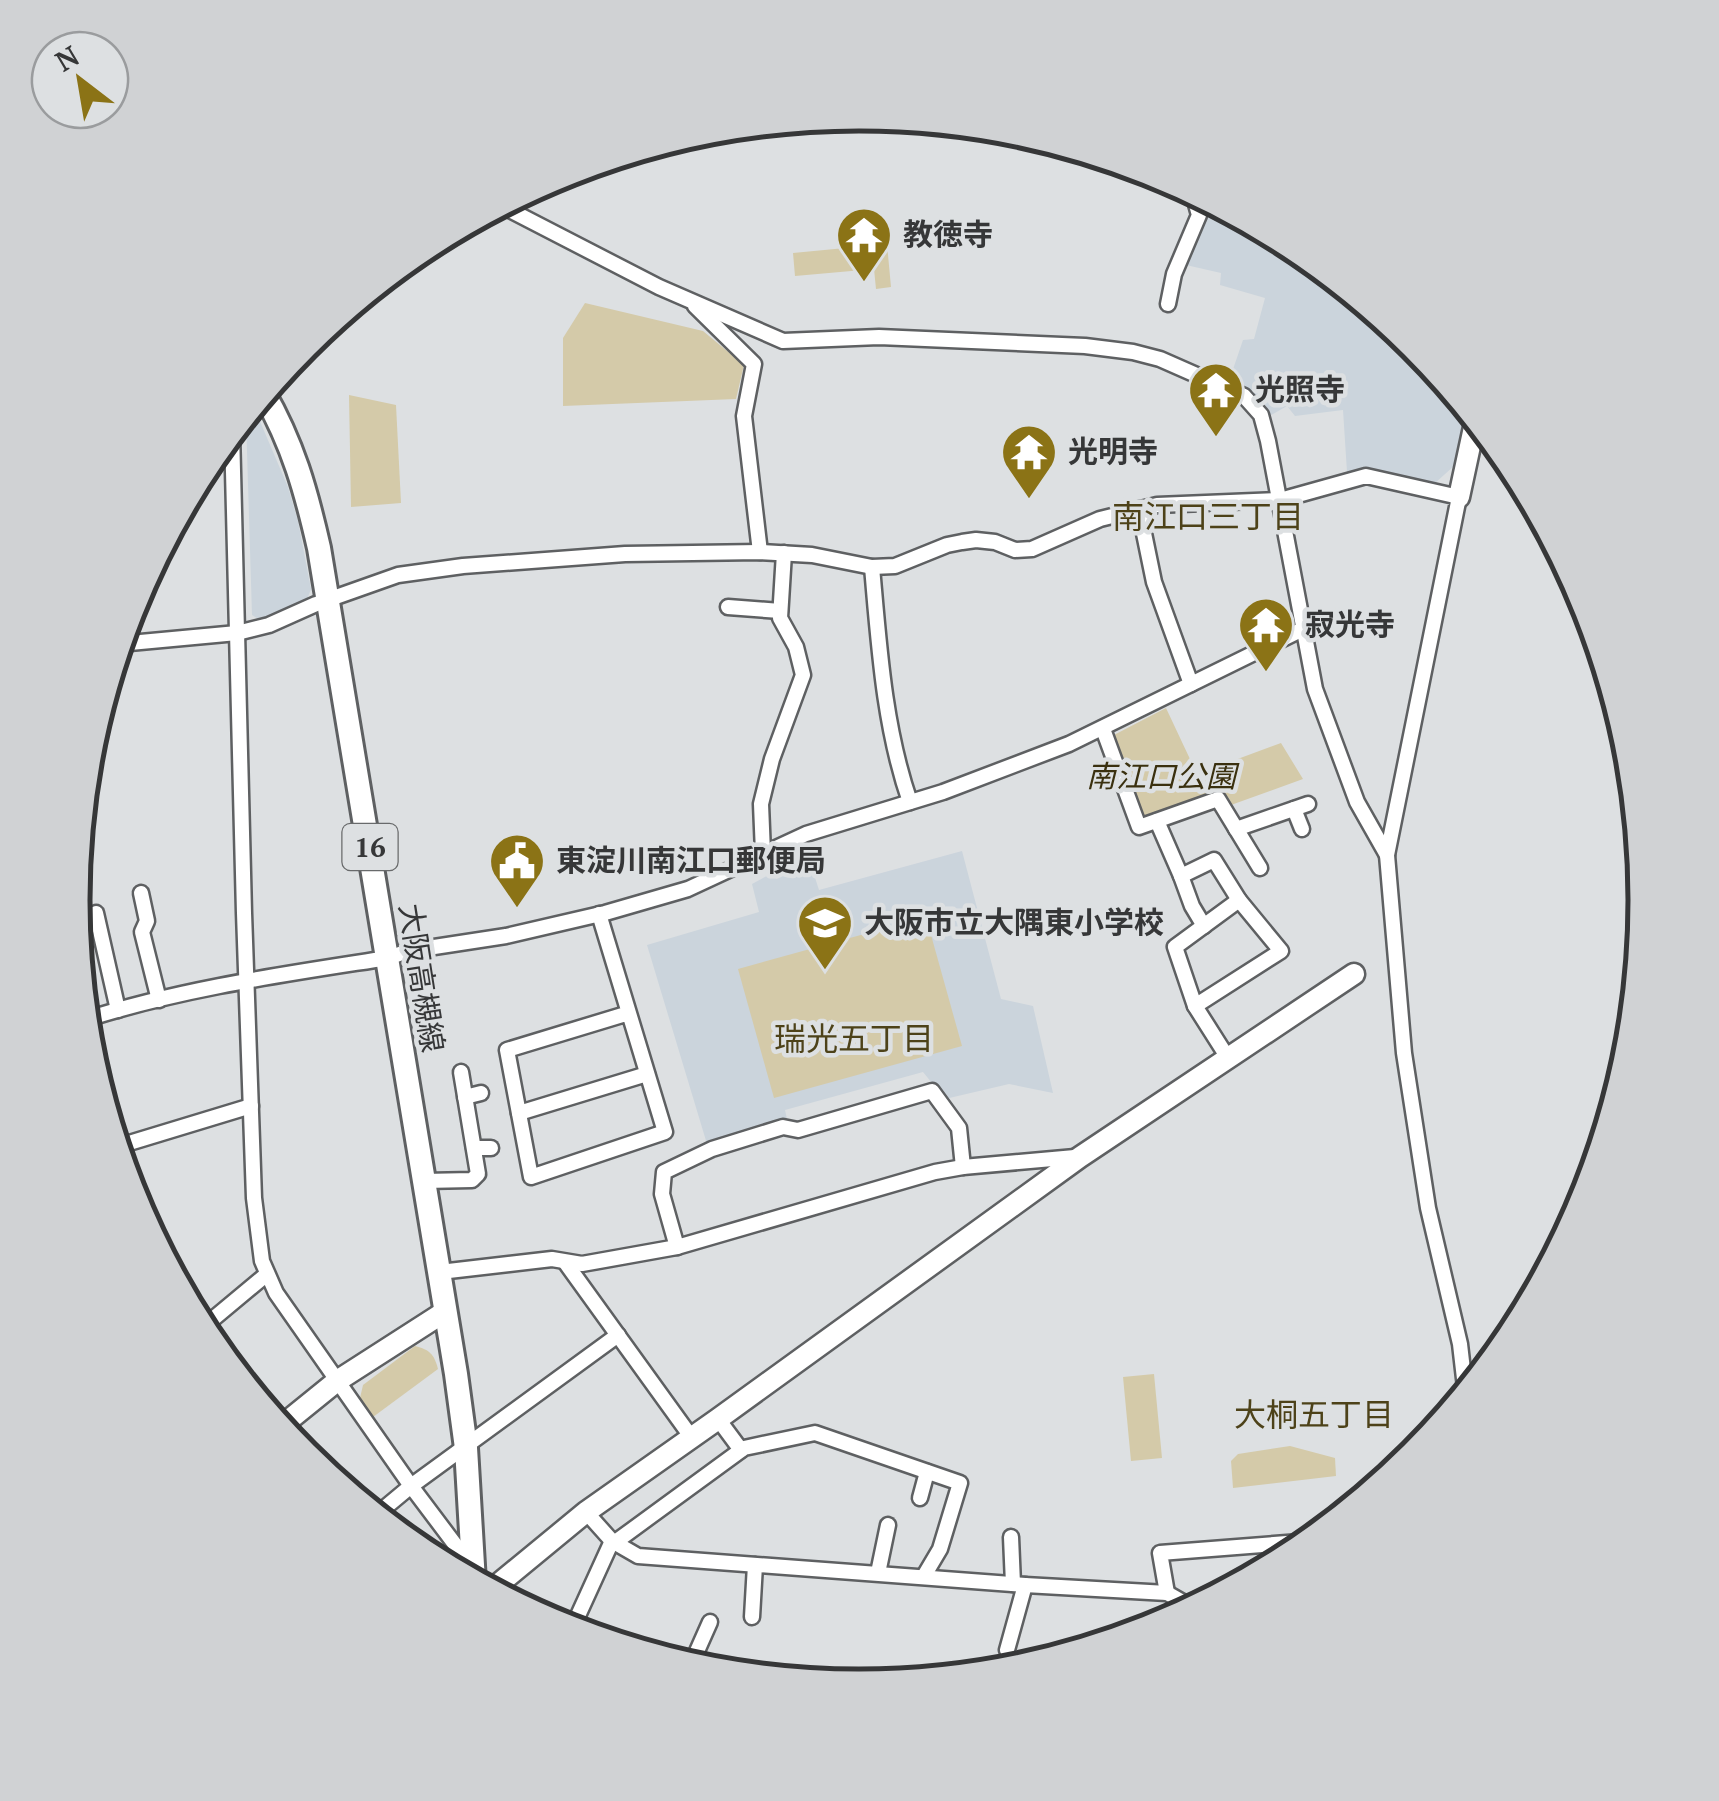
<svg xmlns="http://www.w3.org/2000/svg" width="1719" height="1801" viewBox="0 0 1719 1801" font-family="'PT Serif','Noto Sans JP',serif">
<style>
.built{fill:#cbd4dc}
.green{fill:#d4caa9}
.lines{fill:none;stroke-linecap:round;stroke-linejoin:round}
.street-casing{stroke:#5e6062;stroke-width:19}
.secondary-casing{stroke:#5e6062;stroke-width:25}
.primary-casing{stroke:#5e6062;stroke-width:28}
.street{stroke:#fff;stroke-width:14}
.secondary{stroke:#fff;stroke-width:20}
.primary{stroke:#fff;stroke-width:22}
.labels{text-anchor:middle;stroke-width:9;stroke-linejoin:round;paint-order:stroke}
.shield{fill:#dde0e2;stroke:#686a6b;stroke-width:2.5}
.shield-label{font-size:28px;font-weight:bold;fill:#363738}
.poi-label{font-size:30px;font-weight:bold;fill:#363738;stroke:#dde0e2;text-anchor:start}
.park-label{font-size:30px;font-style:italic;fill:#3a300f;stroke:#dde0e2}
.street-label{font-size:30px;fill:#363738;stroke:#dde0e2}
.neighbourhood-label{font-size:32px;fill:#4d4219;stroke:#dde0e2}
.rim{fill:none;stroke:#363738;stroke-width:5}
</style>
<rect width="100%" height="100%" fill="#dde0e2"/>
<!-- built -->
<g class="built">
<polygon points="1198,193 1297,246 1416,344 1466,405 1455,465 1434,484 1371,471 1347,472 1343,410 1295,416 1287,406 1268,417 1249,392 1229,381 1243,340 1254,339 1265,298 1220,285 1221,273 1186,265 1205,215"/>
<polygon points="246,419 259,419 288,487 298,521 311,589 306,602 262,621 252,615"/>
<polygon points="797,848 801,852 807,853 819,890 962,851 1001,999 1033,1006 1053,1093 1009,1084 945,1099 923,1072 785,1110 787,1119 754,1127 707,1144 647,945 759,912 752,884 778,870 775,858"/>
</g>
<!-- green -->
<g class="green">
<polygon points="887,244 891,287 876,289 874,269 795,276 793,253"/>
<polygon points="585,303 703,331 744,365 736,399 563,406 563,338"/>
<polygon points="349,395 396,405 401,503 351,507"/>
<polygon points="1166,708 1197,774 1281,743 1303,779 1231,805 1229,798 1213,793 1142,818 1112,736"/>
<polygon points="926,917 962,1046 774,1098 738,969"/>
<path d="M415 1346C430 1350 434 1354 438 1369L373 1417 360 1398 363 1385Z"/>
<polygon points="1154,1374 1162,1458 1131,1461 1123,1377"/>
<polygon points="1290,1446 1335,1458 1336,1476 1233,1488 1231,1461 1238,1454"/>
</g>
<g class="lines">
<!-- street casing -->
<g class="street-casing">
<g id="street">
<polyline points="500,205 659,287 783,341 879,337 1085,346 1133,352 1160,359 1244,396 1261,415 1268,441 1315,689 1357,802 1387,855"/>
<polyline points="1168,304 1174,274 1199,215 1192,190"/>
<polyline points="695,306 754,364 744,416 760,552"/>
<polyline points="232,431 244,913 254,1198 262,1261 276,1293 411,1486 472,1567"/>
<polyline points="1139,509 1154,582 1191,684"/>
<path d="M872 567C879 646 884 727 910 802"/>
<polyline points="728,607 780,611"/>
<polyline points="119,644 237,633 269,625 316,604 398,575 463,566 625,554 760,552 812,555 872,567 895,566 947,545 962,542 976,540 995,542 1015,550 1032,549 1100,519 1157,505 1280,500 1366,476 1459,497 1387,855 1404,1053 1428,1208 1460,1344 1466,1396"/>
<polyline points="1103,729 1139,827 1218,799 1260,868"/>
<polyline points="1294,809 1302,829"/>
<polyline points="1157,821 1181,876"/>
<polyline points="1236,829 1308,804"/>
<polyline points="763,853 761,804 772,759 803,675 796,647 780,618 784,553"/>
<polyline points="141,893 147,921 142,932 159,1000"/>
<polyline points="96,913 118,1010"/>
<polyline points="599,914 665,1132 531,1177 507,1050 629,1013"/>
<polyline points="82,993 88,1019"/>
<polyline points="1195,1006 1281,951 1239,900 1214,860 1181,876 1192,906 1204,926"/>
<path d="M84 1020C183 988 286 974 388 958L408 951 506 936 605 913 688 889 806 834 943 792 1069 744 1303 629"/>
<polyline points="1228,1058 1195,1006 1175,947 1239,900"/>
<polyline points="465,1097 481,1093"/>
<polyline points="519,1113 647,1074"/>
<polyline points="116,1147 251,1106"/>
<polyline points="474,1148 491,1148"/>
<polyline points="424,1181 472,1180 478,1174 461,1072"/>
<polyline points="677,1247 662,1194 664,1172 712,1149 783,1127 798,1130 932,1091 959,1128 963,1167"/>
<polyline points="565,1262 692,1438"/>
<polyline points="440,1272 552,1259 582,1264 677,1247 935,1172 963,1167 1075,1157"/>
<polyline points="201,1329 267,1274"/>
<polyline points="718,1419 741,1450"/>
<polyline points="920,1498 927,1472"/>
<polyline points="586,1512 612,1541 638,1556 1025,1585 1167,1593 1195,1609"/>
<polyline points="375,1516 411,1486 618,1335"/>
<polyline points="1011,1537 1013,1584"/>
<polyline points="614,1543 744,1448 815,1433 960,1483 940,1549 924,1576"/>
<polyline points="878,1573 888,1525"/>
<polyline points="1167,1593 1160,1553 1313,1541"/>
<polyline points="752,1617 755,1565"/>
<polyline points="571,1631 612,1541"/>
<polyline points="1007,1650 1025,1585"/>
<polyline points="690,1667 710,1622"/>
</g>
</g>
<!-- secondary casing -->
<g class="secondary-casing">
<g id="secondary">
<polyline points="1459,497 1476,418"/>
<polyline points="279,1428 337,1381 446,1311"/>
<polyline points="490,1591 586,1512 718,1419 1080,1157 1354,974"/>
</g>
</g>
<!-- primary casing -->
<g class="primary-casing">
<path id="primary" d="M263 392C293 444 306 491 319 548L456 1374 466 1448 474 1582"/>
</g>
<!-- street -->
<use href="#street" class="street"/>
<!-- secondary -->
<use href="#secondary" class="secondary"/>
<!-- primary -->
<use href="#primary" class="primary"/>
</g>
<!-- icons -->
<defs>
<g id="temple-pin" transform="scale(2.875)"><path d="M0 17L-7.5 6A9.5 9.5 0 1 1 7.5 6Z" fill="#8b7316" stroke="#dde0e2"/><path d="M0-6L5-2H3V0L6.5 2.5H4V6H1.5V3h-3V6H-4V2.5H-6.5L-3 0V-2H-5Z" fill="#fff"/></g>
<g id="civic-pin" transform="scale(2.875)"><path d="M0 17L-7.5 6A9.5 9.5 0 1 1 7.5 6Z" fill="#8b7316" stroke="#dde0e2"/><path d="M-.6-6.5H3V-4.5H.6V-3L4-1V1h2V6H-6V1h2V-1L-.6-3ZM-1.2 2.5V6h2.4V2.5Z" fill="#fff"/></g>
<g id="school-pin" transform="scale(2.875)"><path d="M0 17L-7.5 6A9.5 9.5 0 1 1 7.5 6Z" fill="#8b7316" stroke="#dde0e2"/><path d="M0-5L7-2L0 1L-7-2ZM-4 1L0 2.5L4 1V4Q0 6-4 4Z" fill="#fff"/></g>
</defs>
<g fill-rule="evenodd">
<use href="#temple-pin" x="864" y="235"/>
<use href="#temple-pin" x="1216" y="390"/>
<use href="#temple-pin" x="1029" y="452"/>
<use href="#temple-pin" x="1266" y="625"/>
<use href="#civic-pin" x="517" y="861"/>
<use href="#school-pin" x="825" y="923"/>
</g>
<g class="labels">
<!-- shield labels -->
<rect class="shield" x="342.5" y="824" width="55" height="46" rx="8"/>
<g class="shield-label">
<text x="370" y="857">16</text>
</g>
<!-- poi labels -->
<g class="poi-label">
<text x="903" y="245">教徳寺</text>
<text x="1255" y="400">光照寺</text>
<text x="1068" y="462">光明寺</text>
<text x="1305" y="635">寂光寺</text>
<text x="556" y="871">東淀川南江口郵便局</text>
<text x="864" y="933">大阪市立大隅東小学校</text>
</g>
<!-- park labels -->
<g class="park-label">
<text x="1161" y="787">南江口公園</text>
</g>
<!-- street labels -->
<g class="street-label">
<text transform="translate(421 978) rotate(81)" y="10">大阪高槻線</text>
</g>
<!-- neighbourhood labels -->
<g class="neighbourhood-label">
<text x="1208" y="528">南江口三丁目</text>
<text x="854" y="1050">瑞光五丁目</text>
<text x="1314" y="1426">大桐五丁目</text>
</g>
</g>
<!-- crop -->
<path d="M0 0H1719V1801H0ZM90 900a769 769 0 1 1 1538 0a769 769 0 1 1-1538 0Z" fill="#d0d2d4" fill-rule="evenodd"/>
<path class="rim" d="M90 900a769 769 0 1 1 1538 0a769 769 0 1 1-1538 0Z"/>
<!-- north arrow -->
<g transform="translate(80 80) rotate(329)"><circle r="48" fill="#dde0e2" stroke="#9a9c9e" stroke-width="2.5"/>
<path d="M0-8L18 38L0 25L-18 38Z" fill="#8b7316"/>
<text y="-15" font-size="28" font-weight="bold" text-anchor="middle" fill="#363738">N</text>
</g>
</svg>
